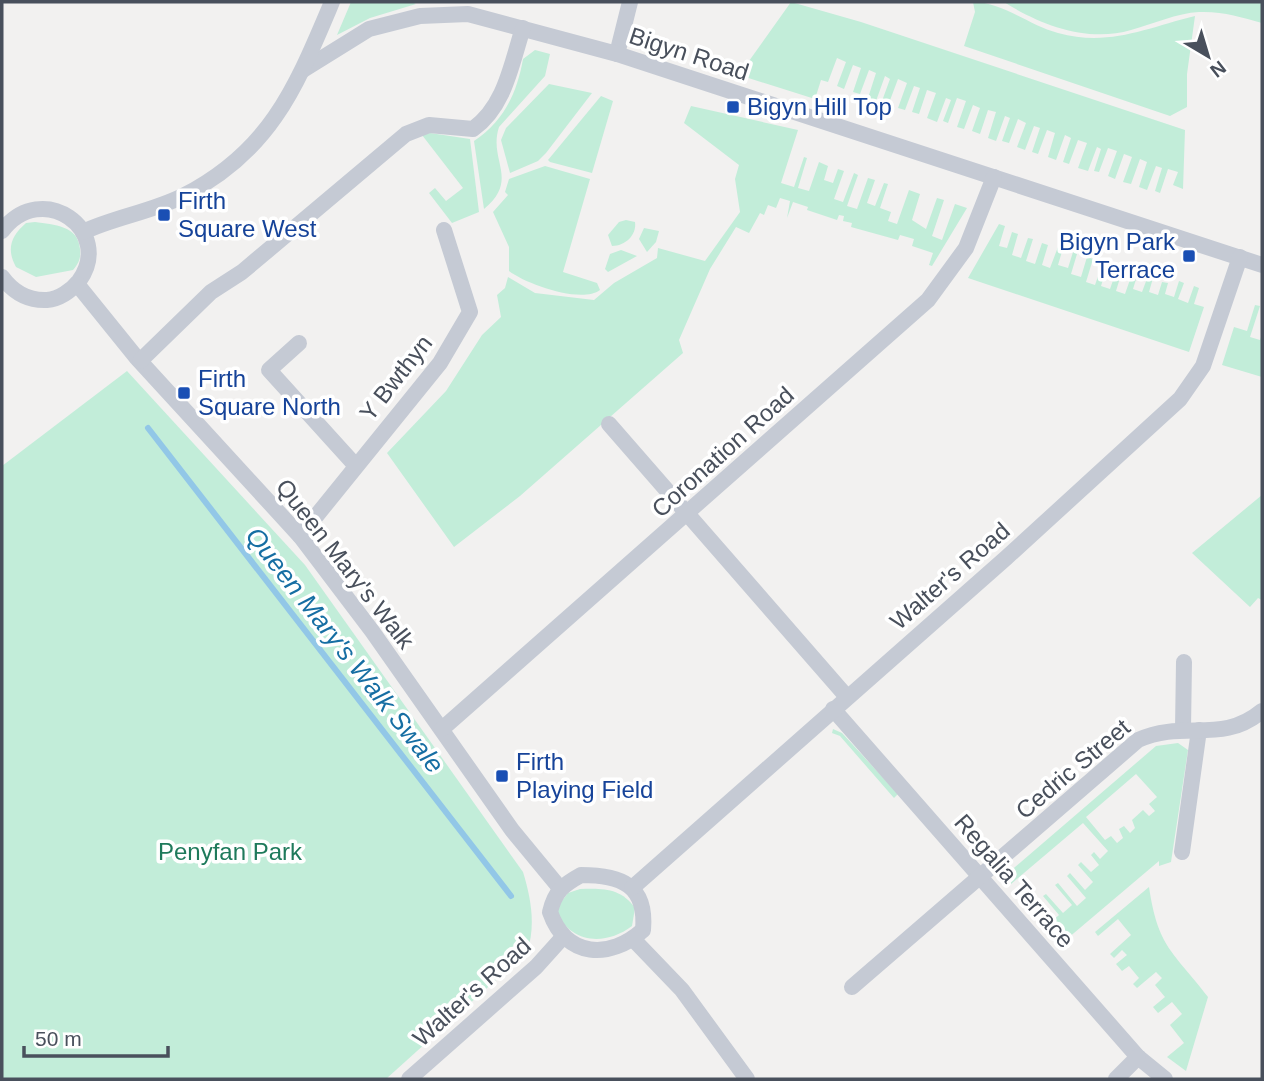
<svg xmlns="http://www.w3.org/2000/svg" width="1264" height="1081" viewBox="0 0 1264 1081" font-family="Helvetica,sans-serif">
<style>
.green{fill:#c2edd9;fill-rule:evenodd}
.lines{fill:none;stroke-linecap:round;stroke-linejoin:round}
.stream{stroke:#92c7e7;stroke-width:6}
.minor{stroke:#c5cad4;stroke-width:16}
.transit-dot{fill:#1a4fb4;stroke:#fff;stroke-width:2.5}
.labels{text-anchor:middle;stroke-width:7;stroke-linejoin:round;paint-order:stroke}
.street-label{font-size:24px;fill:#49505c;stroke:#fff}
.transit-label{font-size:24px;fill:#164399;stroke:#fff;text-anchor:start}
.park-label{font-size:24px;fill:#1e7a5b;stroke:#fff}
.water-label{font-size:26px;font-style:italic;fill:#166ea3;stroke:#fff}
</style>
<rect width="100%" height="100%" fill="#f2f1f0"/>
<!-- green -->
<g class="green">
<polygon points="351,2 411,2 416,4 370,18 337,35"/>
<polygon points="791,2 861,22 1185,130 1183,189 1173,185 1178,172 1168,169 1160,193 1155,191 1162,168 1156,166 1147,190 1139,187 1147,162 1140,159 1131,184 1123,182 1132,157 1124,154 1115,179 1108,176 1117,151 1108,148 1099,172 1094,171 1101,149 1097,147 1088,171 1078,168 1087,143 1078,140 1069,164 1063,162 1071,138 1065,135 1056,160 1048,157 1055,133 1047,130 1038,154 1032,152 1040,128 1034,126 1025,150 1017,147 1026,123 1018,119 1009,143 1002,141 1010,118 1005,116 996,141 988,138 996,112 988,110 980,134 972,131 980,108 973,105 964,129 957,127 966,101 957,98 948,123 943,121 951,100 946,98 937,122 927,118 936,93 927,90 919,114 912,112 920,88 914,86 905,110 898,108 907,83 898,79 889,103 882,101 890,79 885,76 876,101 868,98 876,73 869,70 860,94 853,92 861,68 853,65 844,89 837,86 846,62 837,58 828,82 821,80 815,99 739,75"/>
<path d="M973 2C1003 2 1028 25 1058 33 1109 47 1146 28 1195 16L1187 74V107L1170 116 964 46 975 12Z"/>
<path d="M1004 2H1262V23C1241 17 1222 11 1199 12 1177 13 1153 24 1131 30 1088 43 1040 25 1004 2Z"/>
<path d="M535 50 550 54 545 76 499 127C488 161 520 179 484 209L474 141C504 121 517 93 523 59Z"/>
<polygon points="549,84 592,93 546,153 538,161 510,173 501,140 506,128"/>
<polygon points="601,96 613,101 592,173 550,162 548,160"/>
<polygon points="691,106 798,130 781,183 794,187 804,157 807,158 798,188 809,191 819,162 828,166 824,180 833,183 838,169 844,171 834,199 843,202 854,173 858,175 847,206 857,209 868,178 875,180 867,203 875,206 884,183 888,184 880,208 891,212 888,221 897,224 909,190 920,194 912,220 926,229 937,198 944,200 932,236 942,240 955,204 967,208 932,266 929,265 933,253 912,246 914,239 900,235 898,240 851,227 852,223 843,221 844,216 839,215 837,220 807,210 808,207 793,202 787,218 790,201 780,198 776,208 768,205 764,215 760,213 749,233 736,227 710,269 679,340 683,353 520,496 454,547 387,453 446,391 482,335 501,317 497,295 505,288 508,277 535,293 594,300 614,283 657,258 658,248 705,261 740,212 735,179 739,165 684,123"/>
<polygon points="430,133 470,139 479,212 452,223 429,193 435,188 446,201 463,188 422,135"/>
<path d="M545 166 590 179 563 272 597 283 600 290C581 304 526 284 509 271V247L493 212 508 195 505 192 509 179Z"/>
<path d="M626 220 635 222C637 235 625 246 612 246L608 235 619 222Z"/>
<path d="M35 222C54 225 78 225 80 249 81 258 79 263 73 270L36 277 16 267C6 249 11 236 26 223Z"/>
<polygon points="999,224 1005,226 999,246 1007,248 1012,232 1018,234 1012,255 1021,258 1028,238 1033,239 1026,261 1035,264 1042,243 1048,245 1042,265 1050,268 1058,247 1063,248 1058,265 1068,268 1073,252 1077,254 1071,274 1081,277 1087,257 1093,259 1086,282 1095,285 1103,262 1108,264 1101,286 1110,289 1118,266 1123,268 1116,291 1125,294 1133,271 1138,273 1133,289 1142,292 1148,276 1153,278 1149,292 1158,295 1162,282 1168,283 1165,294 1174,297 1179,281 1184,283 1178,299 1188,303 1194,286 1199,288 1194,304 1204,307 1189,352 968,278"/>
<polygon points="644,228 659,231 656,242 647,252 639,239"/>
<polygon points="621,250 637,256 608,272 605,269 610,254"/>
<polygon points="1255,305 1260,306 1250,337 1260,340 1262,334 1262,377 1222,365 1234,327 1247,331"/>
<path d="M127 371 305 565 523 872C531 898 536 926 527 952L386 1079H2V466Z"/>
<polygon points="1262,495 1262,600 1258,598 1250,607 1192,553"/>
<polygon points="833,729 842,733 898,794 894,798 840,736 832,733"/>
<path d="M1178 743 1188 750 1171 862 1159 866V861L1061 944 1030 906 1034 903 1051 922 1059 915 1043 896 1046 894 1063 913 1072 905 1055 885 1058 883 1077 906 1086 898 1067 876 1070 873 1085 890 1093 882 1078 865 1081 862 1091 872 1099 865 1091 855 1094 852 1100 859 1108 851 1083 823 1011 884 1007 879 1008 873 1156 746ZM1136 774 1157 797 1149 804 1155 811 1149 816 1143 810 1132 820 1135 828 1130 833 1124 826 1119 829 1123 838 1117 843 1111 836 1105 840 1086 817Z"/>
<path d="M1149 887C1158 948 1173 951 1208 997L1186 1071 1167 1057 1184 1043 1170 1025 1182 1014 1172 1002 1158 1013 1153 1007 1165 997 1155 985 1162 978 1156 972 1137 988 1133 984 1139 978 1129 966 1122 971 1116 964 1127 955 1122 950 1114 958 1110 954 1131 935 1118 919 1098 936 1095 932Z"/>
<path d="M580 889C603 888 621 888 635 908L632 926C604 947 570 943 555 910L568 893Z"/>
</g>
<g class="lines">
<!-- stream -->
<polyline class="stream" points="148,428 511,896"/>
<!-- minor -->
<g class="minor">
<polyline points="617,54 630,2"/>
<polyline points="303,70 369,29 420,16 468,14 617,54 1262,265"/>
<path d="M2 231C42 178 115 231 79 281 71 291 59 299 47 300 27 301 13 292 2 277"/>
<path d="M83 232C115 217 151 212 183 196 271 151 296 87 332 2"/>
<polyline points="77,284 136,357 300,536 372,631 512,830 559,887"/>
<polyline points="299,343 269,370 355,465"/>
<path d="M140 361 211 292 242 272 406 134 429 125 473 129C505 106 511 65 523 28"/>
<polyline points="609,424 847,697"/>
<polyline points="300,536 440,363 470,312 444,230"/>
<polyline points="833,709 1138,1057 1165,1079"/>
<polyline points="442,729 928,300 966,248 994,177"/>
<polyline points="1183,729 1184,662"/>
<polyline points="1182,852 1199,730"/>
<path d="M581 875C621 875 647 885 643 930 610 960 566 958 550 912 555 891 563 885 581 875Z"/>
<polyline points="632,888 1006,558 1180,399 1203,366 1240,257"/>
<polyline points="633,939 682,990 747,1079"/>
<path d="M852 987 1138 740C1185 719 1221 745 1262 711"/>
<polyline points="409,1079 536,967 563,937"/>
<polyline points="1116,1079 1138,1057"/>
</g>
</g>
<!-- markers -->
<g class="transit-dot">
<rect x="726" y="100" width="14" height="14" rx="3.5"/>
<rect x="157" y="208" width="14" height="14" rx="3.5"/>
<rect x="1182" y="249" width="14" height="14" rx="3.5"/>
<rect x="177" y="386" width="14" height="14" rx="3.5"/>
<rect x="495" y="769" width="14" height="14" rx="3.5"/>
</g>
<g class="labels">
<!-- street labels -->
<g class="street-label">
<text transform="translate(689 54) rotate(18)" y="8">Bigyn Road</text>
<text transform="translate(396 378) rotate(-52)" y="8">Y Bwthyn</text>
<text transform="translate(723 452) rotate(-42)" y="8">Coronation Road</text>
<text transform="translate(345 564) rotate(52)" y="8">Queen Mary's Walk</text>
<text transform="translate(950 576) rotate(-41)" y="8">Walter's Road</text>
<text transform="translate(1073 769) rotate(-40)" y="8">Cedric Street</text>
<text transform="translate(1014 881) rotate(49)" y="8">Regalia Terrace</text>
<text transform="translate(472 992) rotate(-42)" y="8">Walter's Road</text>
</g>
<!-- transit labels -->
<g class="transit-label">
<text x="747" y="115">Bigyn Hill Top</text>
<text x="178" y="209">Firth<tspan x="178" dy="28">Square West</tspan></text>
<text x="1175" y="250" text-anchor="end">Bigyn Park<tspan x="1175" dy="28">Terrace</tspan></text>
<text x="198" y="387">Firth<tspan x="198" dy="28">Square North</tspan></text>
<text x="516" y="770">Firth<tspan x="516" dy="28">Playing Field</tspan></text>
</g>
<!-- park labels -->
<g class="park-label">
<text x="230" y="860">Penyfan Park</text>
</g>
<!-- water labels -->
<g class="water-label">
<text transform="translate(345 650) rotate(52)" y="9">Queen Mary's Walk Swale</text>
</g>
</g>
<!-- border -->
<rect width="1264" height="1081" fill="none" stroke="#49505c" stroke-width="7"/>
<!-- north arrow -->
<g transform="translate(1208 56) rotate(142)" stroke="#ffffff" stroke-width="5" paint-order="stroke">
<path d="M0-5L12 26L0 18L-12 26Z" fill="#49505c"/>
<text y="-10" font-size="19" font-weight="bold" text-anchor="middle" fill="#49505c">N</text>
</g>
<!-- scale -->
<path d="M24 1046v10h144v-10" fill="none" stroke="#49505c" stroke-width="3.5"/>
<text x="35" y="1046" font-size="21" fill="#49505c" stroke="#ffffff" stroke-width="5" paint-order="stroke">50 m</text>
</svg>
